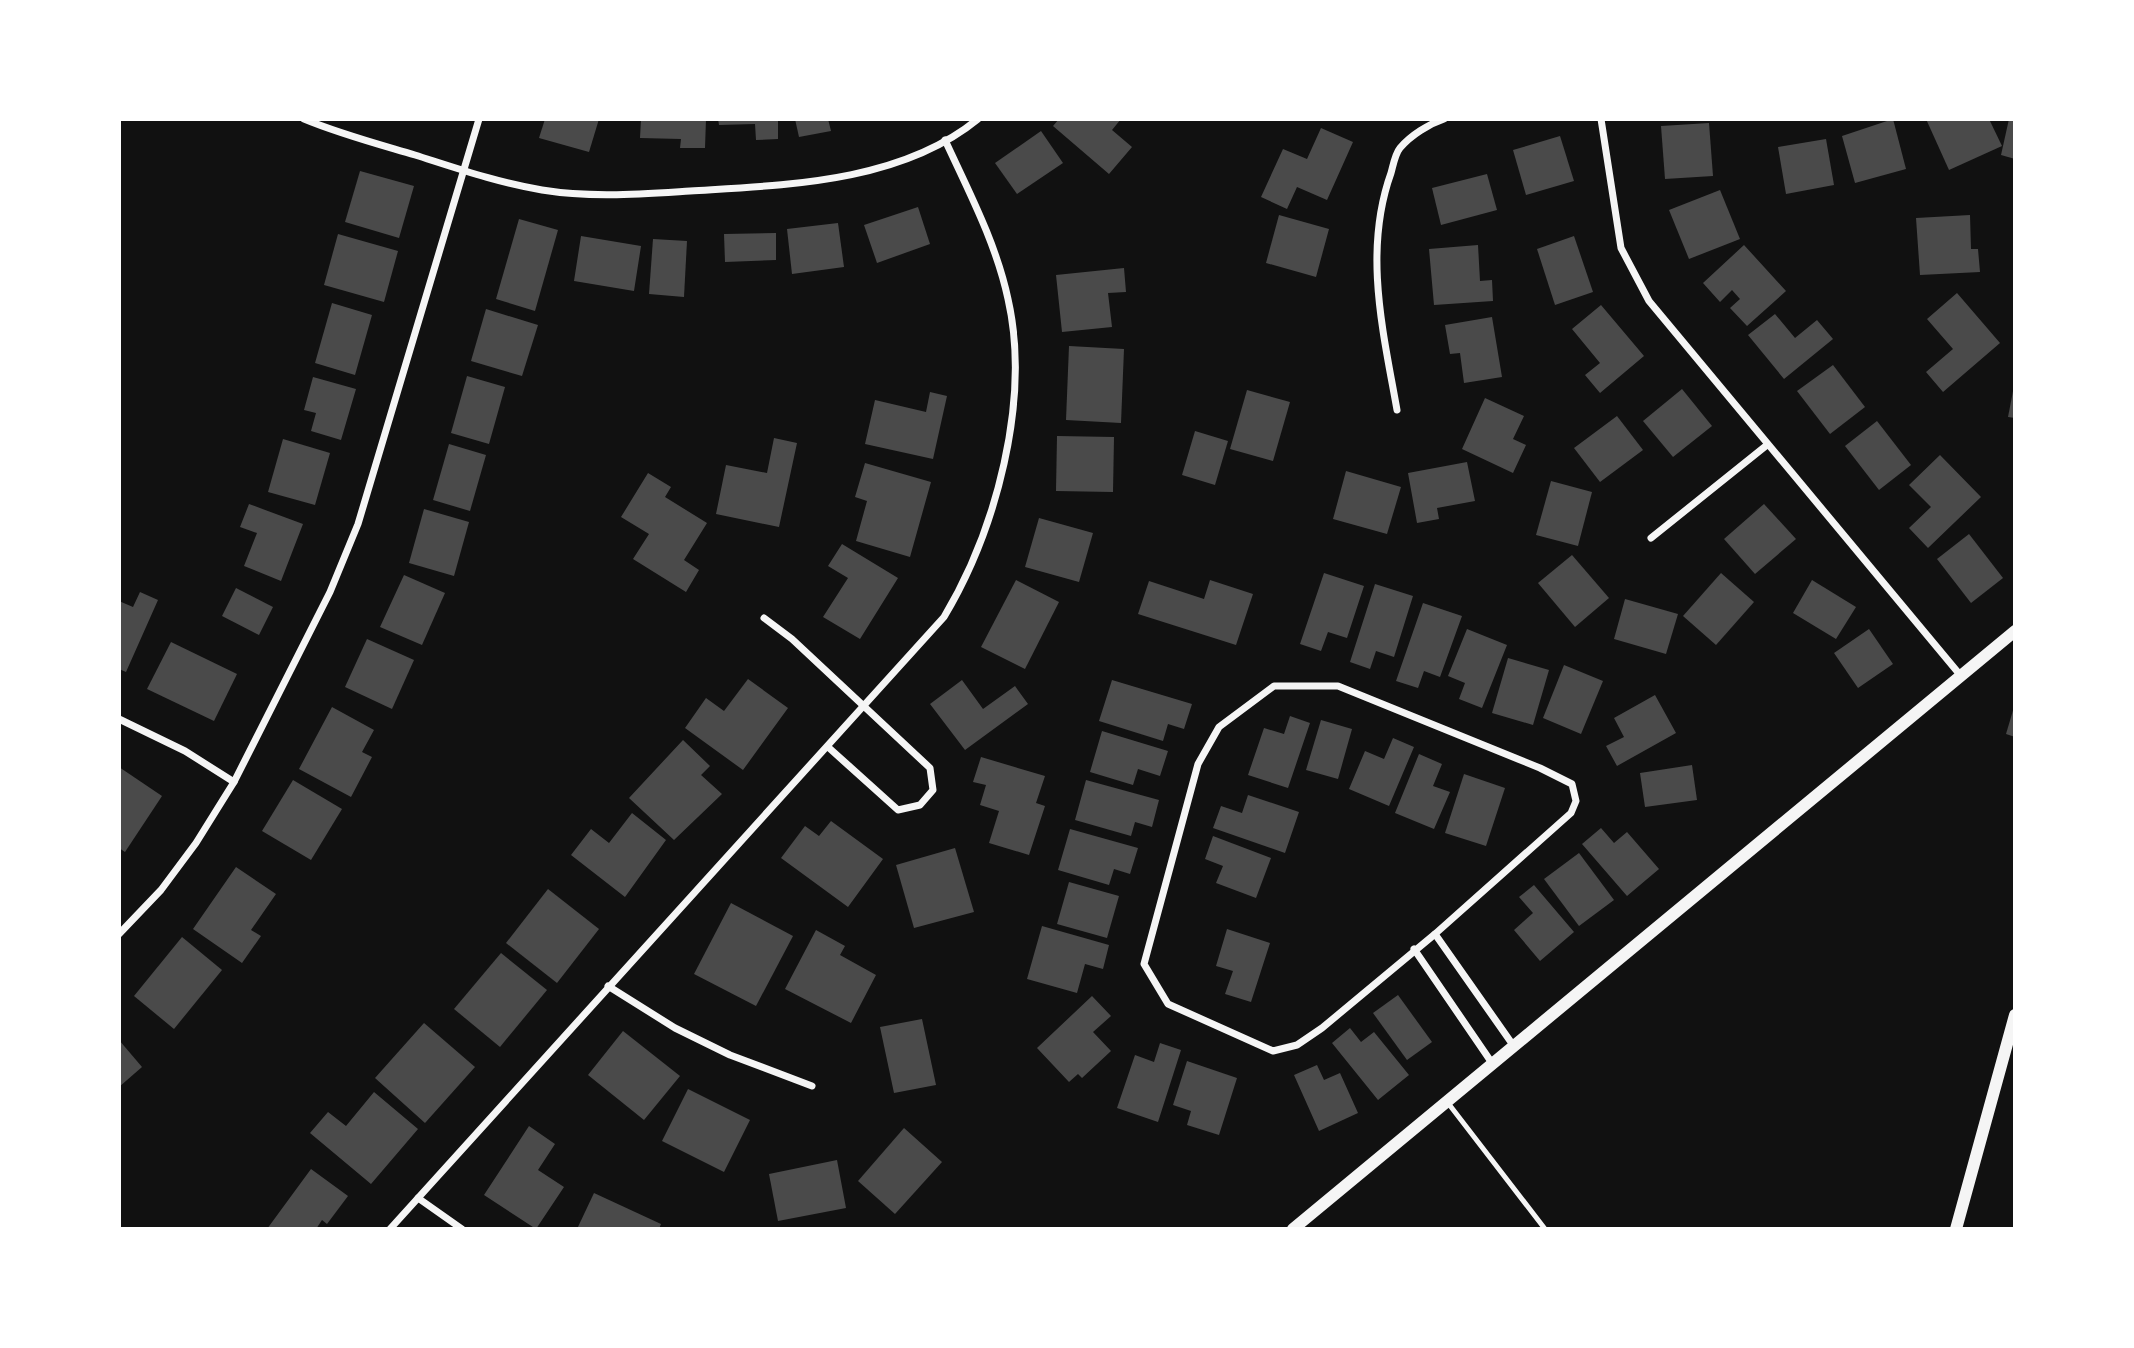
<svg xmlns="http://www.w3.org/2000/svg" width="2134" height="1348" viewBox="0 0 2134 1348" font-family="'Noto Sans',sans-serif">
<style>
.building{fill:#4a4a4a}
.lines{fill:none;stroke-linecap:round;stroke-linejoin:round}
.service{stroke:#f5f5f5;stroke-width:5}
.minor{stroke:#f5f5f5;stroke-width:7}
.tertiary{stroke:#f5f5f5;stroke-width:12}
</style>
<rect width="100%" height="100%" fill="#111"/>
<!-- building -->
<g class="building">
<polygon points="545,119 599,119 589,152 539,138"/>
<polygon points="641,119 706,119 705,148 680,148 681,139 640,138"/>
<polygon points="718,119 778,119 778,139 756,140 755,124 719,125"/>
<polygon points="795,119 828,119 831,131 799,137"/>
<polygon points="1059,119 1121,119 1112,130 1132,147 1109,174 1053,126"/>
<polygon points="1893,119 1906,169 1855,183 1842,136"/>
<polygon points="1926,119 1989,119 2002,146 1949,170"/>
<polygon points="2009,119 2015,119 2015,159 2001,155"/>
<polygon points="1709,123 1713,176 1665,179 1661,126"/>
<polygon points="1321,128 1353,142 1327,200 1297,187 1287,209 1261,197 1283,149 1307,159"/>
<polygon points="1041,131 1063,163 1017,194 995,163"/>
<polygon points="1560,136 1574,181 1526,195 1513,150"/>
<polygon points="1826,139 1834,185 1786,194 1778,147"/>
<polygon points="360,171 414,186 399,238 345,222"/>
<polygon points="1487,174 1497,210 1441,225 1432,188"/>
<polygon points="1720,190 1740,239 1689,259 1669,210"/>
<polygon points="918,207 930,244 877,263 864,225"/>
<polygon points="1279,215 1329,229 1316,277 1266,263"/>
<polygon points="1970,215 1971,249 1978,249 1980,272 1920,275 1916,218"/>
<polygon points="519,219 558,230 535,311 496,299"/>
<polygon points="838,223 844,267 792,274 787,229"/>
<polygon points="776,233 776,260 725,262 724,234"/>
<polygon points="338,234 398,251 384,302 324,285"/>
<polygon points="581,236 641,246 634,291 574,281"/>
<polygon points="1574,236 1593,292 1555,305 1537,249"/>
<polygon points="653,239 687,241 684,297 649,294"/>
<polygon points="1478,245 1480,281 1492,280 1493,301 1434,305 1429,249"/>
<polygon points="1744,245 1786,291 1747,326 1730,308 1740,299 1732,290 1720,302 1703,283"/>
<polygon points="1124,268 1126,292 1108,293 1112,327 1062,332 1056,275"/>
<polygon points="1957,293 2000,343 1943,392 1926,372 1953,349 1927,319"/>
<polygon points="332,303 372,315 355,375 315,363"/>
<polygon points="1601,305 1644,356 1600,393 1585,375 1600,363 1572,329"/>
<polygon points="486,309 538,325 522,376 471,361"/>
<polygon points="1775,314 1795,338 1817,320 1833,339 1784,379 1748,335"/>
<polygon points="1492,317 1502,377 1464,383 1460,353 1450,354 1445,325"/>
<polygon points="1069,346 1124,349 1121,423 1066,420"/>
<polygon points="1833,365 1865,407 1830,434 1797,391"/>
<polygon points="467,376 505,387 489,444 451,433"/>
<polygon points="313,377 356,389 341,440 311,431 316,413 304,410"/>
<polygon points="2014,386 2015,386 2015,418 2008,417"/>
<polygon points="1682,389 1712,426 1673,457 1643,421"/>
<polygon points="1247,390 1290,402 1273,461 1230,449"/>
<polygon points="930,392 947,396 933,459 865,444 875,400 926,412"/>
<polygon points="1485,398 1524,416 1513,439 1526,445 1513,473 1462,449"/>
<polygon points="1617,416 1643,450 1600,482 1574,448"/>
<polygon points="1877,421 1911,465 1879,490 1845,446"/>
<polygon points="1195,431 1228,441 1215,485 1182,475"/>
<polygon points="1057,436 1114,437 1113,492 1056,491"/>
<polygon points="774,438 797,443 779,527 716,514 726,465 767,473"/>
<polygon points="283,439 330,453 315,505 268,492"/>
<polygon points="449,444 486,455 470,511 433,500"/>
<polygon points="1940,455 1981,497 1928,548 1909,528 1931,507 1909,485"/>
<polygon points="1467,462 1475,501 1437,508 1439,519 1417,523 1408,473"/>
<polygon points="865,463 931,482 910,557 856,541 867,501 855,497"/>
<polygon points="1346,471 1401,487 1387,534 1333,519"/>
<polygon points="648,473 671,487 665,497 707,523 684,560 699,570 686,592 633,559 649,534 621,517"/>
<polygon points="1551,481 1592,492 1578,546 1536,535"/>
<polygon points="249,504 303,524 281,581 244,566 257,533 240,527"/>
<polygon points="1764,504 1796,539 1755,574 1724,539"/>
<polygon points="424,509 469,522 454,576 409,563"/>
<polygon points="1039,518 1093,533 1079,582 1025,567"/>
<polygon points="1969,534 2003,578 1971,603 1937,559"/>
<polygon points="842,544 898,578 860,639 823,617 848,578 828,566"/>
<polygon points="1572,555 1609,598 1575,627 1538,583"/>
<polygon points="1324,573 1364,586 1347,638 1328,632 1321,651 1300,644"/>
<polygon points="1721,573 1754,602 1716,645 1683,616"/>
<polygon points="404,575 445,593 422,645 380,627"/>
<polygon points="1016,580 1059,602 1025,669 981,647"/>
<polygon points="1210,580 1253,594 1236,645 1138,614 1149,581 1204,599"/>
<polygon points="1812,580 1856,607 1836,639 1793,613"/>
<polygon points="1375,584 1413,596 1394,657 1376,651 1370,669 1350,662"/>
<polygon points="236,588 273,607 259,635 222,616"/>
<polygon points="140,592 158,600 126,672 119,669 119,601 133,607"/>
<polygon points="1625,599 1678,614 1666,654 1614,639"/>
<polygon points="1423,603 1462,616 1440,677 1424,671 1418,688 1396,681"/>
<polygon points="1467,629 1507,645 1482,708 1459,699 1465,683 1448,676"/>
<polygon points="1869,629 1893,664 1858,688 1834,653"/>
<polygon points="367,639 414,660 392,709 345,687"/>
<polygon points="171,642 237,674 214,721 147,689"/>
<polygon points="1508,658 1549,670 1533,725 1492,713"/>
<polygon points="1564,665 1603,681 1581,734 1543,718"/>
<polygon points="748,679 788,708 743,770 685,728 706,698 724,711"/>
<polygon points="962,680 983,709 1015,686 1028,704 965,750 930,704"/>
<polygon points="1112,680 1192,704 1184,729 1168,724 1163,741 1099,721"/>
<polygon points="1655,695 1676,733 1617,766 1606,746 1624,737 1614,718"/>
<polygon points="332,707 374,730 362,752 372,757 351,797 299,769"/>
<polygon points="2014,707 2015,707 2015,737 2006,734"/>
<polygon points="1290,716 1310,723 1288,788 1248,775 1264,728 1284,734"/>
<polygon points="1321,720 1352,729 1338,779 1306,770"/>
<polygon points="1102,731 1168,751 1160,776 1138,769 1133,785 1090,772"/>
<polygon points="1393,738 1414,747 1389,806 1349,789 1365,751 1384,759"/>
<polygon points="683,740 710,766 701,775 722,794 674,840 629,798"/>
<polygon points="1419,754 1442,764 1433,786 1450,792 1434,829 1395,813"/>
<polygon points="981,757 1045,776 1036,803 1045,806 1029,855 989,843 999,811 980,805 986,785 973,782"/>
<polygon points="1692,765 1697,800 1645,807 1640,773"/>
<polygon points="119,767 162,796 125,852 119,848"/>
<polygon points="1464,774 1505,788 1486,846 1445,833"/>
<polygon points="293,780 342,809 311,860 262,831"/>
<polygon points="1086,780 1159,800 1152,827 1135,822 1131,836 1075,820"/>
<polygon points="1248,795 1299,812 1285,853 1213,828 1221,806 1242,813"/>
<polygon points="632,813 666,840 625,897 571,855 591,829 609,843"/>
<polygon points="831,821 883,859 848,907 781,858 805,826 819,836"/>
<polygon points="1601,828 1614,843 1627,832 1659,869 1627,896 1582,844"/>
<polygon points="1070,829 1138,848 1130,874 1114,869 1109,885 1058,870"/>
<polygon points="1213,836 1271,858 1256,898 1216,883 1223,866 1205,859"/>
<polygon points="955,848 974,912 914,928 896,865"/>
<polygon points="1579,853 1614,900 1579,926 1544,879"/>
<polygon points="236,867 276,894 251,930 261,936 242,963 193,929"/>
<polygon points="1069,882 1119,896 1107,938 1057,924"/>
<polygon points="1534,885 1574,932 1540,961 1514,930 1533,913 1519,897"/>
<polygon points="548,889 599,929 557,983 506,943"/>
<polygon points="731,903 793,936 756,1006 694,974"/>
<polygon points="1042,926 1109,945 1103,969 1085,964 1077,993 1027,979"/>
<polygon points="1227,929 1270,943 1251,1002 1225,994 1233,971 1216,966"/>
<polygon points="816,930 845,946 840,955 876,975 851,1023 785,989"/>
<polygon points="182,937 222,970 174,1029 134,996"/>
<polygon points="501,953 547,990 500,1047 454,1009"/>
<polygon points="1398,995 1432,1042 1407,1060 1373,1013"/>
<polygon points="1092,996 1111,1016 1093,1032 1111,1051 1082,1078 1078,1074 1069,1082 1037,1048"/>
<polygon points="922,1019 936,1085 894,1093 880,1027"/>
<polygon points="424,1023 475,1067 425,1123 375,1078"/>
<polygon points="1350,1028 1361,1042 1374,1032 1409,1075 1378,1100 1332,1043"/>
<polygon points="623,1031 680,1076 644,1120 588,1075"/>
<polygon points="119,1040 142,1067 119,1087"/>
<polygon points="1160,1043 1181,1050 1158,1122 1117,1108 1135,1055 1154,1062"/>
<polygon points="1187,1061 1237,1078 1219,1135 1187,1125 1191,1111 1173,1105"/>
<polygon points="1317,1065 1324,1080 1340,1073 1358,1113 1319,1131 1294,1075"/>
<polygon points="688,1089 750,1120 724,1172 662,1141"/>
<polygon points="374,1092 418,1129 371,1184 310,1133 328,1112 346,1126"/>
<polygon points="529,1126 555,1144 538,1170 564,1187 536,1229 484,1195"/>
<polygon points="904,1128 942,1162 895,1214 858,1181"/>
<polygon points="837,1160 846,1208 778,1221 769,1174"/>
<polygon points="311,1169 348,1196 327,1224 322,1220 316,1229 267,1229"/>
<polygon points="594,1193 661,1224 659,1229 577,1229"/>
</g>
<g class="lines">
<!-- service -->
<polyline class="service" points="1448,1103 1545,1229"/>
<!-- minor -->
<g class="minor">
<path d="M304 119C340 134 378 144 415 155 456 168 499 183 542 190 591 198 641 194 690 191 785 185 900 183 978 119"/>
<polyline points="1601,119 1621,248 1649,301 1961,676"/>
<path d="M1397 410C1383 331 1363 251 1391 173 1393 166 1395 154 1400 148 1411 135 1429 124 1444 119"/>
<polyline points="1651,538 1767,445"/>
<polyline points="764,618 792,639 930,768 933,790 920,805 898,810 828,747"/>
<polygon points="1274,686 1338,686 1540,768 1572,784 1576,801 1571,813 1435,934 1322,1028 1297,1045 1273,1051 1168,1004 1144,964 1198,764 1219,727"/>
<polyline points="119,719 185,751 234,782"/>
<polyline points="119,934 161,890 196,843 234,782 330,592 358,524 479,119"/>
<polyline points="1435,934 1513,1045"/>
<polyline points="1414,949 1492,1063"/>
<polyline points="608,986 675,1028 730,1055 812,1086"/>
<polyline points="418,1198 462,1229"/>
<path d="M390 1229 944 617C996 530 1031 400 1008 299 996 243 969 192 945 140"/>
</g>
<!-- tertiary -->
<g class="tertiary">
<polyline points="1293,1229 2015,631"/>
<polyline points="1956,1229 2015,1015"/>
</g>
</g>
<!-- border -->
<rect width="2134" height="1348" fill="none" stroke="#ffffff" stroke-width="242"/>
</svg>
